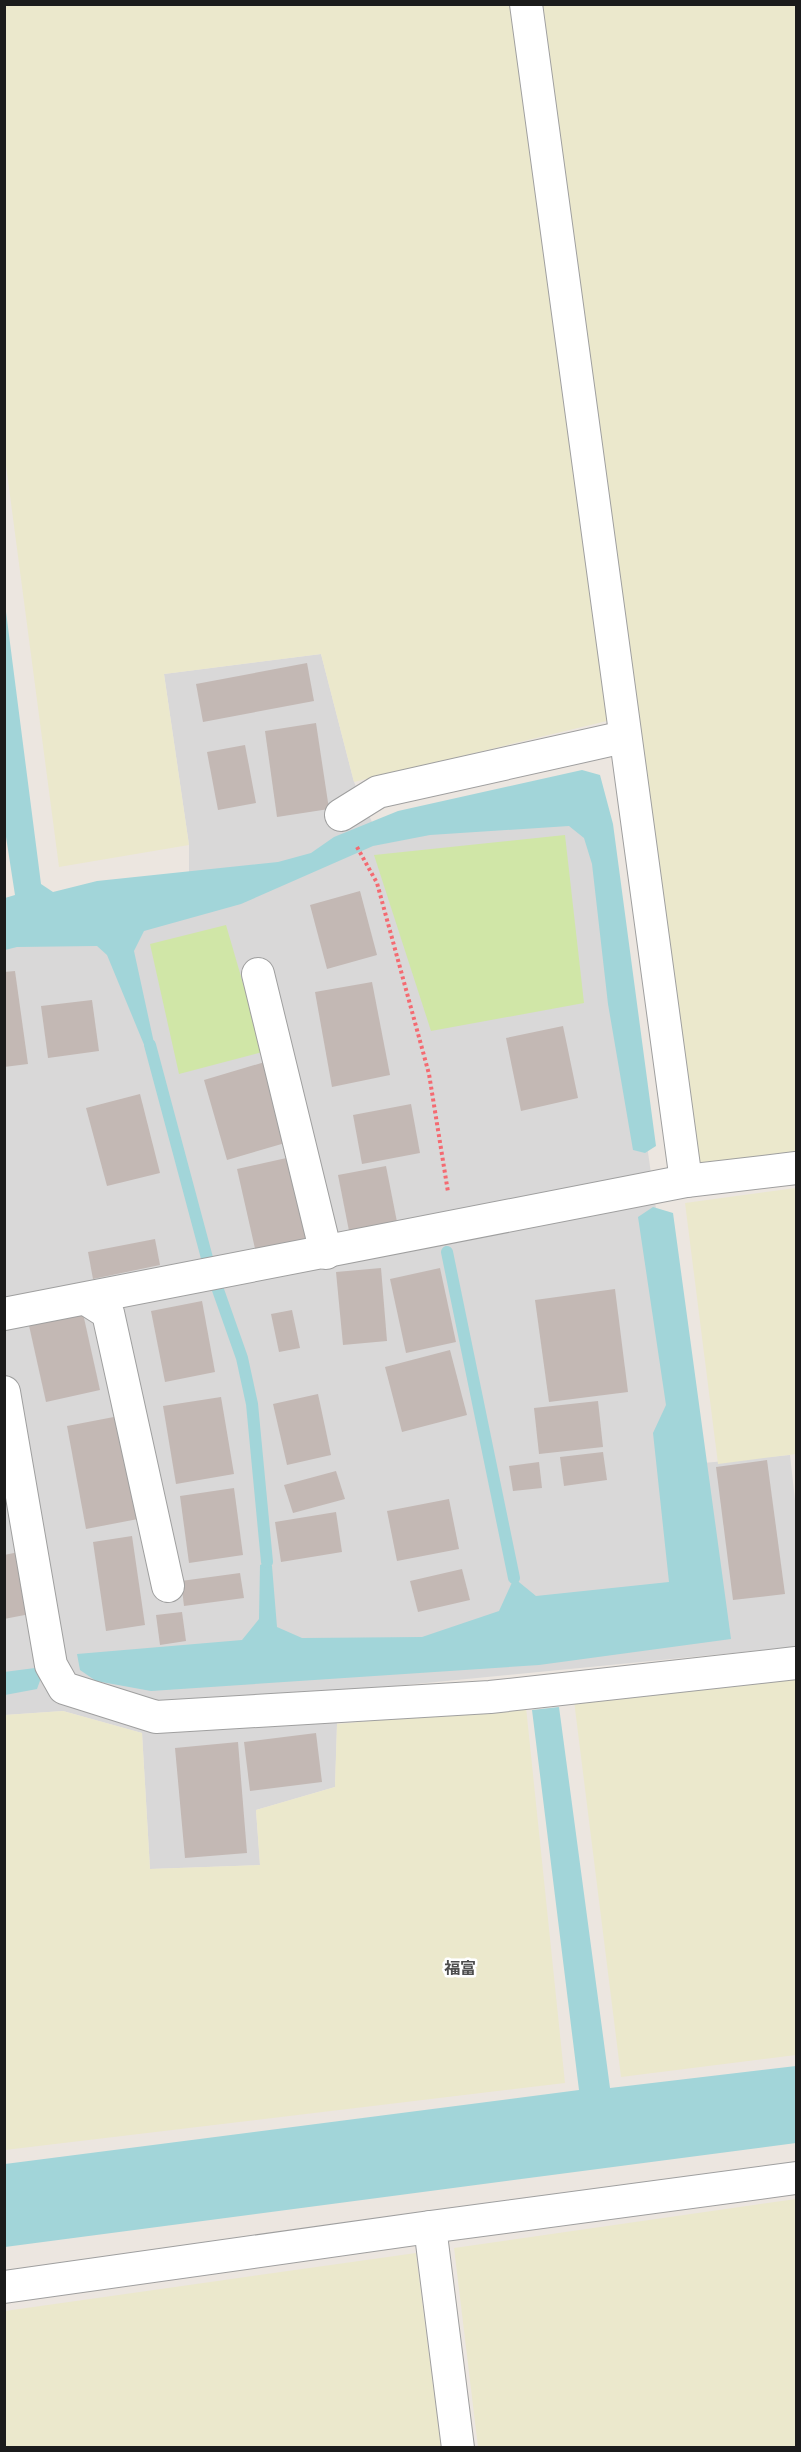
<svg xmlns="http://www.w3.org/2000/svg" width="801" height="2452" viewBox="0 0 801 2452" font-family="'PT Sans','Noto Sans JP',sans-serif">
<style>
.residential{fill:#d9d8d8}
.farmland{fill:#ebe8cc}
.grass{fill:#d0e6a7}
.water{fill:#a2d5d9}
.lines{fill:none;stroke-linecap:round;stroke-linejoin:round}
.stream{stroke:#a2d5d9;stroke-width:12}
.building{fill:#c3b8b4}
.minor-casing{stroke:#9f9f9f;stroke-width:34}
.path{stroke:#f46a71;stroke-width:4;stroke-dasharray:3 3;stroke-linecap:butt}
.minor{stroke:#fff;stroke-width:32}
.labels{text-anchor:middle;stroke-width:5;stroke-linejoin:round;paint-order:stroke}
.neighbourhood-label{font-size:16px;font-weight:bold;fill:#4e4e4e;stroke:#fff}
</style>
<rect width="100%" height="100%" fill="#ece6e0"/>
<!-- residential -->
<polygon class="residential" points="321,654 354,782 376,831 599,805 692,1464 790,1455 796,1509 796,1647 334,1692 337,1725 335,1787 256,1810 260,1865 150,1869 142,1733 63,1711 5,1715 5,933 189,885 189,845 164,674"/>
<!-- farmland -->
<g class="farmland">
<polygon points="4,5 511,5 607,721 354,782 321,654 164,674 189,845 59,867 4,450"/>
<polygon points="543,5 796,5 796,1153 696,1166"/>
<polygon points="796,1188 796,1454 718,1464 685,1203"/>
<polygon points="796,1676 796,2055 621,2077 574,1701"/>
<polygon points="526,1707 565,2083 5,2150 5,1715 63,1711 142,1733 150,1869 260,1865 256,1810 335,1787 337,1724"/>
<polygon points="796,2199 796,2447 478,2447 454,2248"/>
<polygon points="416,2253 441,2447 5,2447 5,2311"/>
</g>
<!-- grass -->
<g class="grass">
<polygon points="565,835 584,1003 431,1031 374,855"/>
<polygon points="226,925 263,1052 179,1074 150,944"/>
</g>
<!-- water -->
<g class="water">
<polygon points="5,604 41,884 53,892 97,881 278,862 311,853 334,837 398,811 582,770 600,775 613,824 656,1146 645,1153 633,1150 608,1004 592,864 584,838 569,826 430,835 373,846 241,904 144,931 134,951 154,1043 145,1047 107,955 97,946 17,947 5,950 5,898 15,895 4,824"/>
<polygon points="653,1207 673,1213 731,1639 539,1665 151,1691 96,1681 80,1670 77,1654 242,1640 259,1619 260,1565 267,1562 272,1566 277,1627 302,1638 422,1637 499,1611 514,1578 536,1596 669,1582 653,1433 666,1405 638,1217"/>
<polygon points="35,1668 42,1675 37,1689 5,1695 4,1672"/>
<polygon points="559,1707 610,2088 796,2066 796,2143 5,2247 5,2164 579,2090 532,1710"/>
</g>
<g class="lines">
<!-- stream -->
<g class="stream">
<polyline points="150,1045 207,1258"/>
<polyline points="447,1252 514,1578"/>
<polyline points="217,1287 242,1358 252,1404 267,1562"/>
</g>
</g>
<!-- building -->
<g class="building">
<polygon points="307,663 314,701 203,722 196,684"/>
<polygon points="316,723 329,809 277,817 265,731"/>
<polygon points="245,745 256,803 218,810 207,752"/>
<polygon points="360,891 377,955 327,969 310,905"/>
<polygon points="15,971 28,1064 4,1067 4,972"/>
<polygon points="372,982 390,1075 332,1087 315,992"/>
<polygon points="92,1000 99,1051 48,1058 41,1006"/>
<polygon points="563,1026 578,1098 521,1111 506,1038"/>
<polygon points="268,1061 292,1141 227,1160 204,1080"/>
<polygon points="140,1094 160,1173 107,1186 86,1108"/>
<polygon points="411,1104 420,1153 362,1164 353,1115"/>
<polygon points="291,1157 310,1241 256,1253 237,1169"/>
<polygon points="386,1166 398,1227 350,1236 338,1175"/>
<polygon points="155,1239 160,1265 93,1279 88,1252"/>
<polygon points="381,1268 387,1341 343,1345 336,1272"/>
<polygon points="440,1268 456,1342 406,1353 390,1279"/>
<polygon points="615,1289 628,1392 549,1402 535,1300"/>
<polygon points="202,1301 215,1372 165,1382 151,1311"/>
<polygon points="82,1309 100,1390 46,1402 28,1321"/>
<polygon points="292,1310 300,1348 279,1352 271,1314"/>
<polygon points="450,1350 467,1415 402,1432 385,1367"/>
<polygon points="318,1394 331,1455 287,1465 273,1404"/>
<polygon points="221,1397 234,1474 176,1484 163,1406"/>
<polygon points="598,1401 603,1447 539,1454 534,1408"/>
<polygon points="119,1416 138,1519 86,1529 67,1426"/>
<polygon points="603,1452 607,1480 564,1486 560,1457"/>
<polygon points="767,1460 785,1594 733,1600 716,1467"/>
<polygon points="539,1462 542,1488 513,1491 509,1466"/>
<polygon points="336,1471 345,1499 293,1513 284,1485"/>
<polygon points="234,1488 243,1555 189,1563 180,1496"/>
<polygon points="449,1499 459,1549 397,1561 387,1511"/>
<polygon points="336,1512 342,1552 281,1562 275,1522"/>
<polygon points="132,1536 145,1625 106,1631 93,1542"/>
<polygon points="19,1552 30,1614 4,1619 4,1555"/>
<polygon points="462,1569 470,1600 418,1612 410,1581"/>
<polygon points="240,1573 244,1598 184,1606 181,1581"/>
<polygon points="182,1612 186,1641 160,1645 156,1615"/>
<polygon points="316,1733 322,1782 250,1791 244,1742"/>
<polygon points="238,1742 247,1853 185,1858 175,1748"/>
</g>
<g class="lines">
<!-- minor casing -->
<g class="minor-casing">
<g id="minor">
<polyline points="526,4 686,1181"/>
<polyline points="341,815 378,792 624,737"/>
<polyline points="258,974 326,1253"/>
<polyline points="86,1299 108,1313 168,1586"/>
<polyline points="4,1314 686,1181 796,1168"/>
<polyline points="4,1392 51,1665 64,1688 156,1717 490,1697 796,1663"/>
<polyline points="4,2287 430,2227"/>
<polyline points="458,2448 430,2227 796,2178"/>
</g>
</g>
<!-- path -->
<polyline class="path" points="357,847 377,883 429,1074 448,1192"/>
<!-- minor -->
<use href="#minor" class="minor"/>
</g>
<g class="labels">
<!-- neighbourhood labels -->
<g class="neighbourhood-label">
<text x="460" y="1974">福富</text>
</g>
</g>
<!-- border -->
<rect width="801" height="2452" fill="none" stroke="#1b1b1b" stroke-width="12"/>
</svg>
